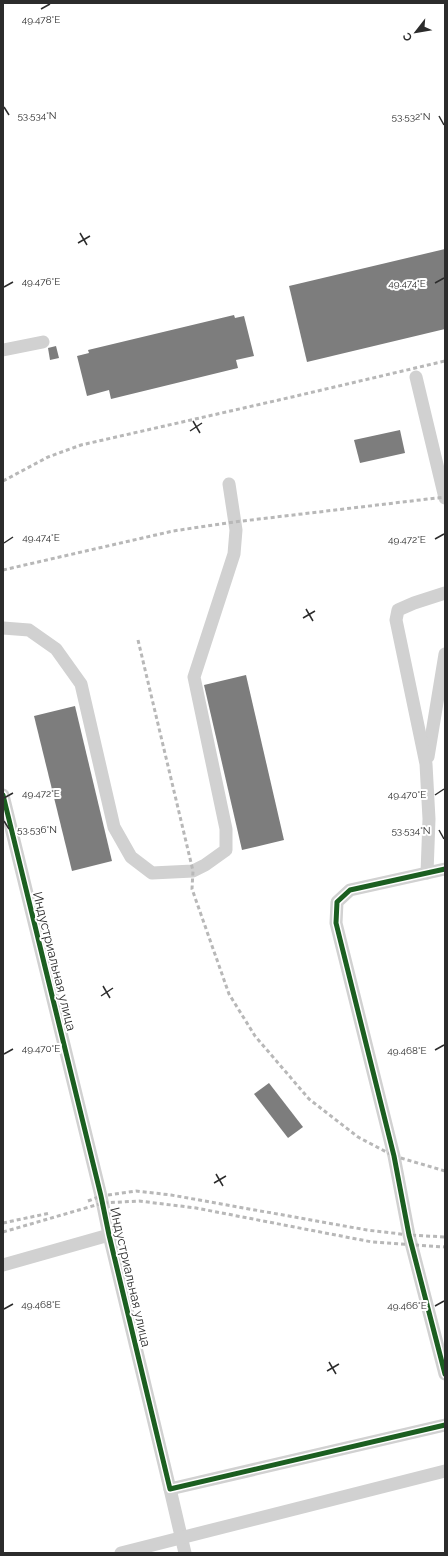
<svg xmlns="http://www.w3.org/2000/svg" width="448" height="1556" viewBox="0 0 448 1556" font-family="Raleway,sans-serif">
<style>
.building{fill:#7d7d7d}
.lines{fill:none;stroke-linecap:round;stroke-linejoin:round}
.minor{stroke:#d1d1d1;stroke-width:13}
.rail{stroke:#b8b8b8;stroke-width:3;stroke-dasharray:4 3;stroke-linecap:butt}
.cycleway-casing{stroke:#fff;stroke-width:8}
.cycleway{stroke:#1b5e20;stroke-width:5}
.ticks{fill:none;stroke:#2c2c2c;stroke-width:1.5}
.labels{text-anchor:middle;stroke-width:4;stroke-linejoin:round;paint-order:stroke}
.street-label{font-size:13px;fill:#2c2c2c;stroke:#fff}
.ticks-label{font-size:10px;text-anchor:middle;fill:#2c2c2c;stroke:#fff;stroke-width:4;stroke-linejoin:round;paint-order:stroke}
</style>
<rect width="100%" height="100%" fill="#fff"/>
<!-- building -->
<g class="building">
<polygon points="445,249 445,329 307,362 289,286"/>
<polygon points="234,315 235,318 244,316 254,356 236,360 238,368 111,399 109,390 87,396 77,356 89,353 88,350"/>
<polygon points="56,346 59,358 50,360 48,348"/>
<polygon points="400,430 405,453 360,463 354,440"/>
<polygon points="246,675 284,840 242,850 204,685"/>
<polygon points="75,706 112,861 72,871 34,716"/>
<polygon points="269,1083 303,1127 288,1138 254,1094"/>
</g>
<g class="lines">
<!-- minor -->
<g class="minor">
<polyline points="3,350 43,342"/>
<polyline points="416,377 445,498"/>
<polyline points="3,628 29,630 56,649 81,684 114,827 131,857 152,873 193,871 205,865 226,850 226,829 194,677 234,554 236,530 229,484"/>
<polyline points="428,757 445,654"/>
<polyline points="3,795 101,1196 109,1235 170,1489 445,1425"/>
<polyline points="445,869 350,890 337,902 336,923 394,1156 409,1235 445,1374"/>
<polyline points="427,873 429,819 426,764 396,620 398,610 414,603 445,593"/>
<polyline points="3,1265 109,1235"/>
<polyline points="170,1489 185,1553"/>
<polyline points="121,1553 445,1471"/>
</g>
<!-- rail -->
<g class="rail">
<polyline points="3,481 48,457 81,445 292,397 445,361"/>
<polyline points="3,570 173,531 234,522 445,497"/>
<polyline points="138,640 193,871 192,889 229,994 255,1036 309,1099 358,1137 394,1156 445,1171"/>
<polyline points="88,1201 101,1196 136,1191 171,1195 367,1230 409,1235 445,1237"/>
<polyline points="3,1223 50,1213"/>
<polyline points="3,1232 103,1203 139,1201 196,1208 372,1242 445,1247"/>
</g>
<!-- cycleway casing -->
<g class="cycleway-casing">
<g id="cycleway">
<polyline points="3,795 101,1196 109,1235 170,1489 445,1425"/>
<polyline points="445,869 350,890 337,902 336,923 394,1156 409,1235 445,1374"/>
</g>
</g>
<!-- cycleway -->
<use href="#cycleway" class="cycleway"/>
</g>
<!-- ticks -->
<path class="ticks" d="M41 9 50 4M4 107 9 115M439 116 444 125M80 233 87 245M78 243 90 236M435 283 444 278M4 287 13 282M193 421 200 433M190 431 202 423M435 539 444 534M4 543 13 537M306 609 313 621M303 618 315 611M435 795 444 789M4 798 13 793M4 821 9 829M439 830 444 839M103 986 110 998M101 996 113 988M435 1050 444 1045M4 1054 13 1049M216 1174 223 1186M214 1183 226 1176M435 1306 444 1301M4 1309 13 1304M329 1362 336 1374M327 1371 339 1364"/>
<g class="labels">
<!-- street labels -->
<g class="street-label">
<text transform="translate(55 961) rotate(76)" y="5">Индустриальная улица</text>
<text transform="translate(131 1277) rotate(77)" y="5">Индустриальная улица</text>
</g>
</g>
<g class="ticks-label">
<text x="41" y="23">49.478°E</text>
<text x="37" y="119">53.534°N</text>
<text x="411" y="120">53.532°N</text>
<text x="41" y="285">49.476°E</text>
<text x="407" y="287">49.474°E</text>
<text x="41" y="541">49.474°E</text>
<text x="407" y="543">49.472°E</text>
<text x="41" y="797">49.472°E</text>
<text x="407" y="798">49.470°E</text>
<text x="37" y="833">53.536°N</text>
<text x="411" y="834">53.534°N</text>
<text x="41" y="1052">49.470°E</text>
<text x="407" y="1054">49.468°E</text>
<text x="41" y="1308">49.468°E</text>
<text x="407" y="1309">49.466°E</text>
</g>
<!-- border -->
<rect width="448" height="1556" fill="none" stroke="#2c2c2c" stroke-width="8"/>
<!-- north arrow -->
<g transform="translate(416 32) rotate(239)" stroke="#ffffff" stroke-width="3" paint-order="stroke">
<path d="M0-3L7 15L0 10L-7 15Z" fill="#2c2c2c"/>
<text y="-6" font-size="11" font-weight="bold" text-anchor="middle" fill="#2c2c2c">С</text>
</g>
</svg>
